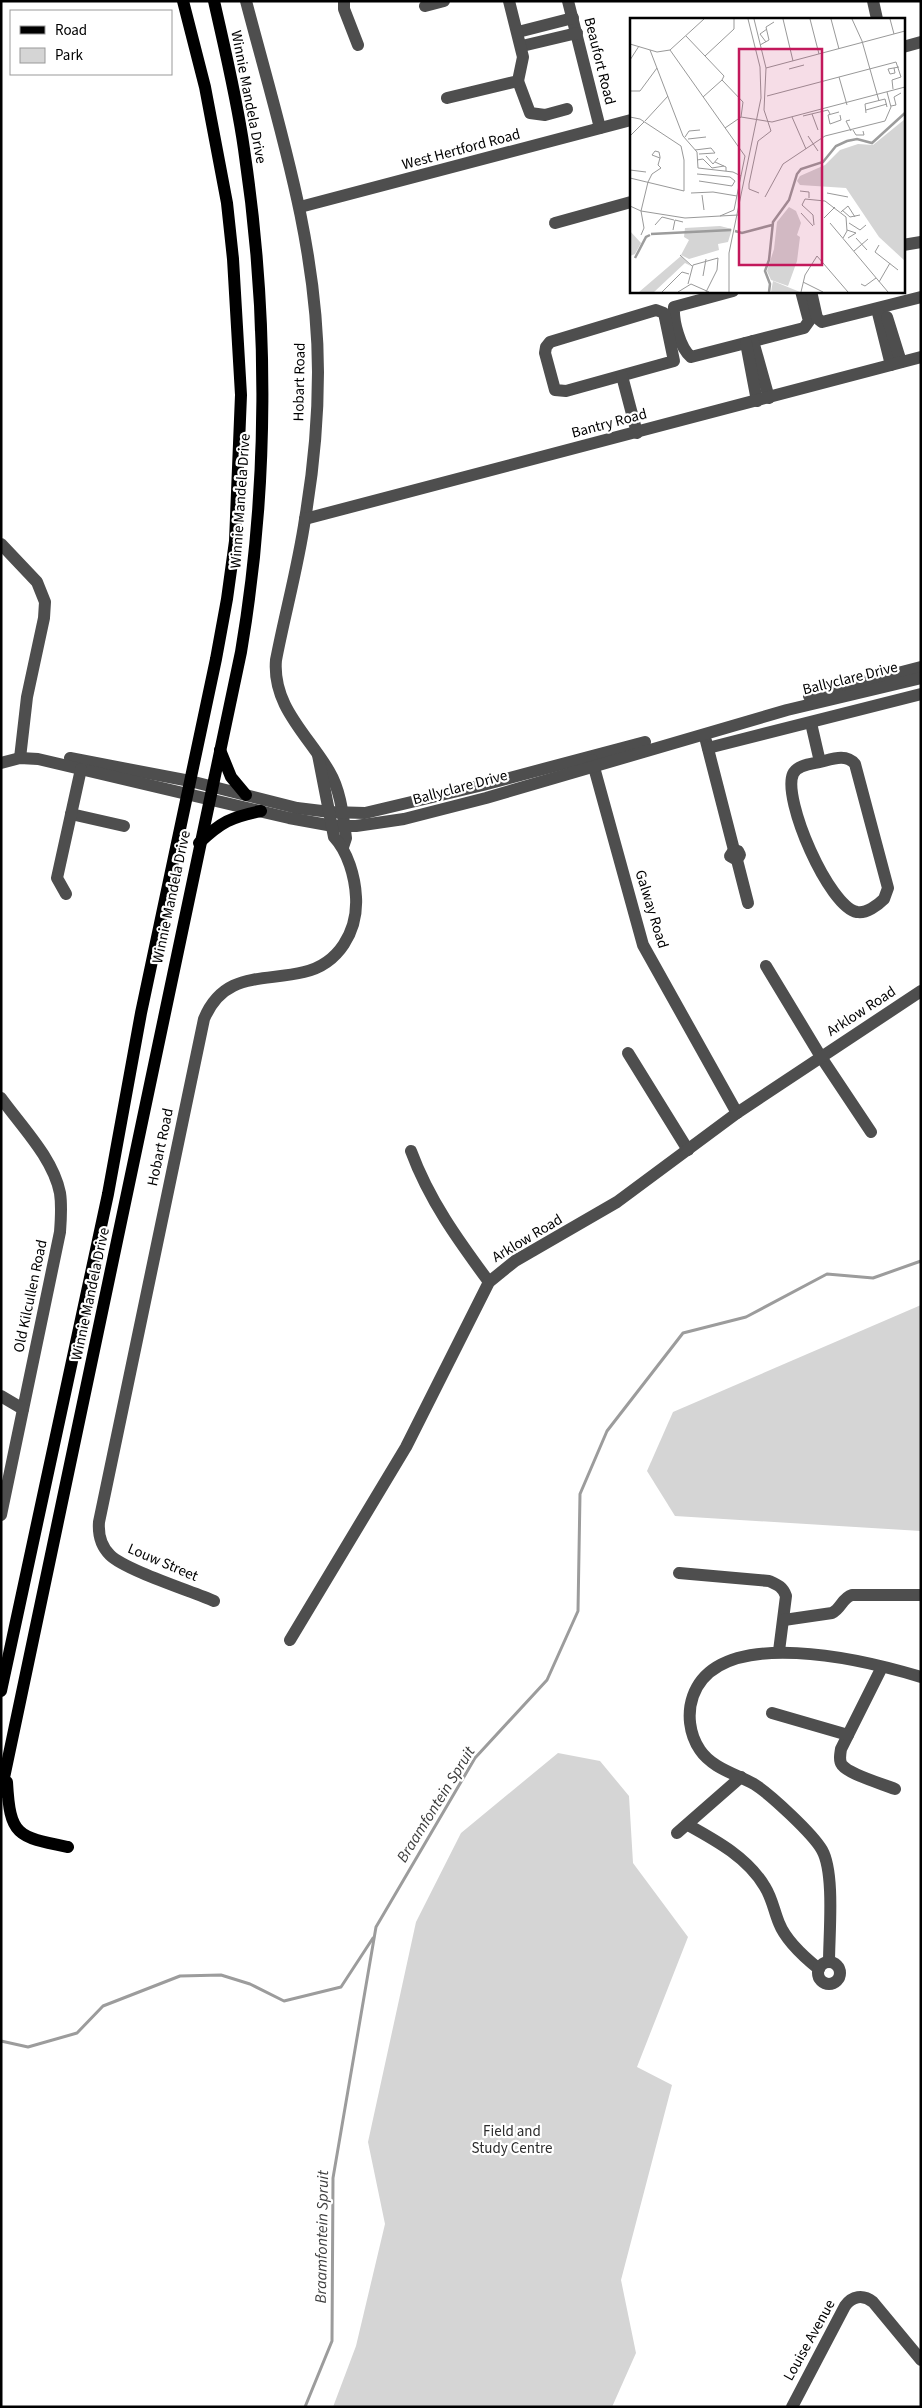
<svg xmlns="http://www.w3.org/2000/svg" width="922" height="2408" viewBox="0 0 922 2408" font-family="'Source Sans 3',sans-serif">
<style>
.green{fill:#d5d5d5}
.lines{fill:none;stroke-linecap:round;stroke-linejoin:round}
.stream{stroke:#9c9c9c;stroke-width:3}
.minor{stroke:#4e4e4e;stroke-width:12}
.major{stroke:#000;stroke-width:12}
.labels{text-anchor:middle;stroke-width:4.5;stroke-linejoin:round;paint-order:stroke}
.street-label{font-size:15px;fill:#000;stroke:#fff}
.park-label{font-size:15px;fill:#2c2c2c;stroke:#fff}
.water-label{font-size:16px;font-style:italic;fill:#3d3d3d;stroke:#fff}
.inset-river{fill:none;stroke:#9c9c9c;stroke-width:2.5}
.inset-road{fill:none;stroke:#999;stroke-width:1}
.view{fill:#c2185b;fill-opacity:0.15;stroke:#c2185b;stroke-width:2.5}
.inset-edge{fill:none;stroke:#000;stroke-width:2.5}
</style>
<rect width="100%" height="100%" fill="#fff"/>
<!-- green -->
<g class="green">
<polygon points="921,1305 921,1531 675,1516 647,1471 673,1412"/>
<polygon points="558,1753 600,1761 629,1796 633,1863 688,1937 637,2067 672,2085 621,2280 636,2353 612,2407 333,2407 356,2346 385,2224 368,2142 416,1922 461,1833"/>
</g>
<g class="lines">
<!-- stream -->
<g class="stream">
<polyline points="1,2041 28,2047 77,2033 103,2006 180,1976 221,1975 250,1984 284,2001 341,1987 373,1938"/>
<polyline points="305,2407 332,2341 333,2178 376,1927 475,1758 547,1680 578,1611 580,1494 607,1431 683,1333 746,1317 827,1274 873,1278 921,1261"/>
</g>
<!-- minor -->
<g class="minor">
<path d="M246 1C278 123 318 245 318 372 318 421 313 472 305 519 298 567 285 613 276 660 272 706 308 735 329 771 341 791 343 816 346 838L343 847"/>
<polyline points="344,1 344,9 358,45"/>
<polyline points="568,1 600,128"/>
<polyline points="873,1 877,19"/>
<polyline points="425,6 444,1"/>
<polyline points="518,32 573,18"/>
<polyline points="522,46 577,33"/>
<polyline points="903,47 921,42"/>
<polyline points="518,81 530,113 545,115 567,109"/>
<polyline points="447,98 518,81 523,57 509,1"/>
<polyline points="300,207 631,120"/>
<polyline points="555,223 631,202"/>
<polyline points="903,245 921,242"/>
<path d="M733 291 674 307C673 321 680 348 691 357L804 328 809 321 801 291"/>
<polyline points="811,291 817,318 822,322 921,297"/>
<polyline points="877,309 891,365"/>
<polygon points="656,310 664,313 674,361 566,391 555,390 545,353 546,347 550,342"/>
<polyline points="887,317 901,362"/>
<polyline points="753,341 769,398"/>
<polyline points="746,343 757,401"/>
<polyline points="622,376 637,433"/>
<polyline points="305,519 921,357"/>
<polyline points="1,544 37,582 45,602 44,618 27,697 20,758"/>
<polyline points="809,696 921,667"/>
<path d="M811 723 820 762C832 759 846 753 855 764L888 888 884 899C878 905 866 914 857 912 829 907 782 799 793 774 797 765 811 764 820 762"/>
<polyline points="706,741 734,850"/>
<polyline points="708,748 921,694"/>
<polyline points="70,758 190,781 297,808 330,812 365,813 483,785 645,742"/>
<polyline points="592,760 643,945 737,1113"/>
<polyline points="1,763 20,758 38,759 289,818 333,826 356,826 404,819 486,798 787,710 921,678"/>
<polyline points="71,814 124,826"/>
<polyline points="737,860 730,856 734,850 738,851 740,855 737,860 748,903"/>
<polyline points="66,894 57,878 81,769"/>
<polyline points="766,966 821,1057 871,1132"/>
<polyline points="628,1053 688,1150"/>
<path d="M1 1098C22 1127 53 1158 60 1193 62 1206 61 1219 60 1232L1 1515"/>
<path d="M411 1151C429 1200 458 1240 489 1282"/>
<polyline points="1,1396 23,1409"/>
<path d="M679 1573 769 1581C778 1585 783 1587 786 1596L779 1651"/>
<path d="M214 1601C191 1591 125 1570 110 1555 101 1546 98 1535 99 1522L204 1019C224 971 263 982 304 972 339 964 358 931 356 897 355 877 348 852 334 837L318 755"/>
<path d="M784 1620 832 1613C841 1609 842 1598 852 1595H921"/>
<polyline points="290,1640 406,1447 489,1282 515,1261 617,1202 737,1113 921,991"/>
<path d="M882 1667 841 1749C840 1755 839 1761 842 1765 850 1775 883 1784 895 1789"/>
<polyline points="772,1713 848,1735"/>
<path d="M688 1825C717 1841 748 1858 765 1887 772 1898 774 1911 779 1923 786 1941 804 1957 819 1969"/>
<polyline points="677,1833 741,1777"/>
<path d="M829 1962C829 1934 835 1873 822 1850 813 1834 770 1794 754 1784 736 1774 712 1768 700 1750 689 1734 687 1713 693 1696 719 1623 868 1661 921 1677"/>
<circle cx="829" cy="1973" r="11"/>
<path d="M792 2407 845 2306C852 2296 863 2294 873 2302L921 2360"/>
</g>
<!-- major -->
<g class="major">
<polyline points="220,750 231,777 246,795"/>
<path d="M199 843C221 822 231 817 261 811"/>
<polyline points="1,1691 108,1194 141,1013 216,659 227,599 235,541 241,395 233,259 227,203 205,87 183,1"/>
<path d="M7 1782C10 1836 17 1837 68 1847"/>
<path d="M1 1792 241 652C269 487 269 315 244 149 237 99 225 50 214 1"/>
</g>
</g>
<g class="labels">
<!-- street labels -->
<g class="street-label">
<text transform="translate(600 61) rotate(76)" y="5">Beaufort Road</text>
<text transform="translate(249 97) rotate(79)" y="5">Winnie Mandela Drive</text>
<text transform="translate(461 149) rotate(-15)" y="5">West Hertford Road</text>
<text transform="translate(299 382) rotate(-89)" y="5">Hobart Road</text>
<text transform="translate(609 423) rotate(-15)" y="5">Bantry Road</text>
<text transform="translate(240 501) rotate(-86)" y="5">Winnie Mandela Drive</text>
<text transform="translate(850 678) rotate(-14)" y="5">Ballyclare Drive</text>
<text transform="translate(460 787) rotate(-15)" y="5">Ballyclare Drive</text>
<text transform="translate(171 897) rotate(-78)" y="5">Winnie Mandela Drive</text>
<text transform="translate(652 909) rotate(73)" y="5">Galway Road</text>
<text transform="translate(861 1011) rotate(-33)" y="5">Arklow Road</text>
<text transform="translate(160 1147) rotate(-78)" y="5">Hobart Road</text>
<text transform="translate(527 1238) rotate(-31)" y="5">Arklow Road</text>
<text transform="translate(90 1294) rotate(-78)" y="5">Winnie Mandela Drive</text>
<text transform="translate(30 1296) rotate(-78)" y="5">Old Kilcullen Road</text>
<text transform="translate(163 1562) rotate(23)" y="5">Louw Street</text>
<text transform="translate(809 2340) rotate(-61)" y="5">Louise Avenue</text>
</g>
<!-- park labels -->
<g class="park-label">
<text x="512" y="2136">Field and<tspan x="512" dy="17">Study Centre</tspan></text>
</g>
<!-- water labels -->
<g class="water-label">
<text transform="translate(435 1804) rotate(-58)" y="6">Braamfontein Spruit</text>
<text transform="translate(321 2237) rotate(-89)" y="6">Braamfontein Spruit</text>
</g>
</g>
<!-- overview -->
<g transform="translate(630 18)">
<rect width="275" height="275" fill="#fff"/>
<path d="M275 101V243L249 219 216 170 170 167 167 163 170 158 195 147 210 132 228 126 243 127ZM159 189 166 193 171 205 167 217 170 219 167 243 158 268 141 262 137 253 144 231 147 204ZM90 208 102 211 98 224 88 226 89 232 59 241 51 237 59 222 54 219 55 210ZM0 213 11 225 5 236 0 238ZM51 238 61 248 55 245 24 274H9ZM143 263 170 274H141Z" fill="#d5d5d5"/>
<path class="inset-river" d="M105 213 112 215 142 207M21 216 101 212M5 240 16 219 20 217M139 274 140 266 135 253 139 242 143 204 159 182 167 156 171 151 193 144 206 128 217 123 227 121 242 125 275 95"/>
<path class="inset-road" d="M124 1 136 50 134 92 141 113 128 123 119 166V171L129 175M153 1 163 43M180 1 189 36M201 1 209 31M222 1 232 23 249 83M260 1 264 16M56 18 94 58 92 62M136 24 130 16 137 11M0 26 27 34 40 32 74 1M130 27 139 22 136 9 144 4M20 32 53 118 67 134 68 150 103 154 111 158M40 32 115 138 104 192 90 198M75 38 104 11V1M0 42 9 28M136 50 275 13M264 50 265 55 260 56 258 51 269 49M159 51 174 47M209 59 217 87M92 62 113 84 111 99M0 73H10L27 50M137 78 266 44 271 59 262 62 263 71M73 79 92 62M261 88 266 87 264 79 271 75M236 92 257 86M209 94 198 97 200 106 211 102 210 97M236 95 235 86 255 81 257 89M182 96 188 112M173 98 198 92 200 96M0 99 10 101 51 128 54 142V173L0 160M162 99 176 131M220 102 216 103 221 113M15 103 38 78M95 110 111 99 142 104 275 69M223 112 226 117H234L233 113M0 118 14 104M178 118 188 133M55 119 59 113 70 112M58 121 76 119M65 132 81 130 85 135M69 136 85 135M76 138 83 146 88 140M67 142 73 141 82 150 94 148M85 144 96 149V153M0 152 16 154M67 156 100 159 105 163 102 168 69 163M170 173 179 174V180M61 175 83 174 107 178M197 175 218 179M72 177 74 192M135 179 153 146 195 118 255 103 261 89 257 74M0 188 11 193 55 200 108 197M212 192 220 199 230 197M211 194 218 188 225 199M171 195 183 208M194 200 205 189M200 205 258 274M219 205 230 212 236 207M25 207 32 199 44 202M184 207 183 197 172 187 175 181 195 183 216 199 217 213 213 220M43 212 45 202 53 204M217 212 226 215 218 220M11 217 14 210 11 193 18 164 22 156 31 150 28 147 30 140V139L29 134 25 133 22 137 30 140M226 220 237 232M249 227 245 234 268 252M224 233 238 221M50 237 62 248M73 258 76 241M173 264 193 274M249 264 260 245M58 266 63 247 88 240 87 252 76 274M231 266 235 268 246 260M32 274 52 254 59 256M48 274 61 266 79 274M99 274V235L131 80 130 49 118 1M171 274 175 257 187 238 218 274"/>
<path class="view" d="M109 31H192V247H109Z"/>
<rect width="275" height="275" class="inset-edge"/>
</g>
<!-- border -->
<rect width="922" height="2408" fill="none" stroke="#000000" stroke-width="5"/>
<!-- legend -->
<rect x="10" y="10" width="162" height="65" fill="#ffffff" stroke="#999999"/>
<rect x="20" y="26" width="25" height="8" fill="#000000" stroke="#999999"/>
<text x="55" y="35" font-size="15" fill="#000000">Road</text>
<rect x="20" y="48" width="25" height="15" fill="#d5d5d5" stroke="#999999"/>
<text x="55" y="60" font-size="15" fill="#000000">Park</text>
</svg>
